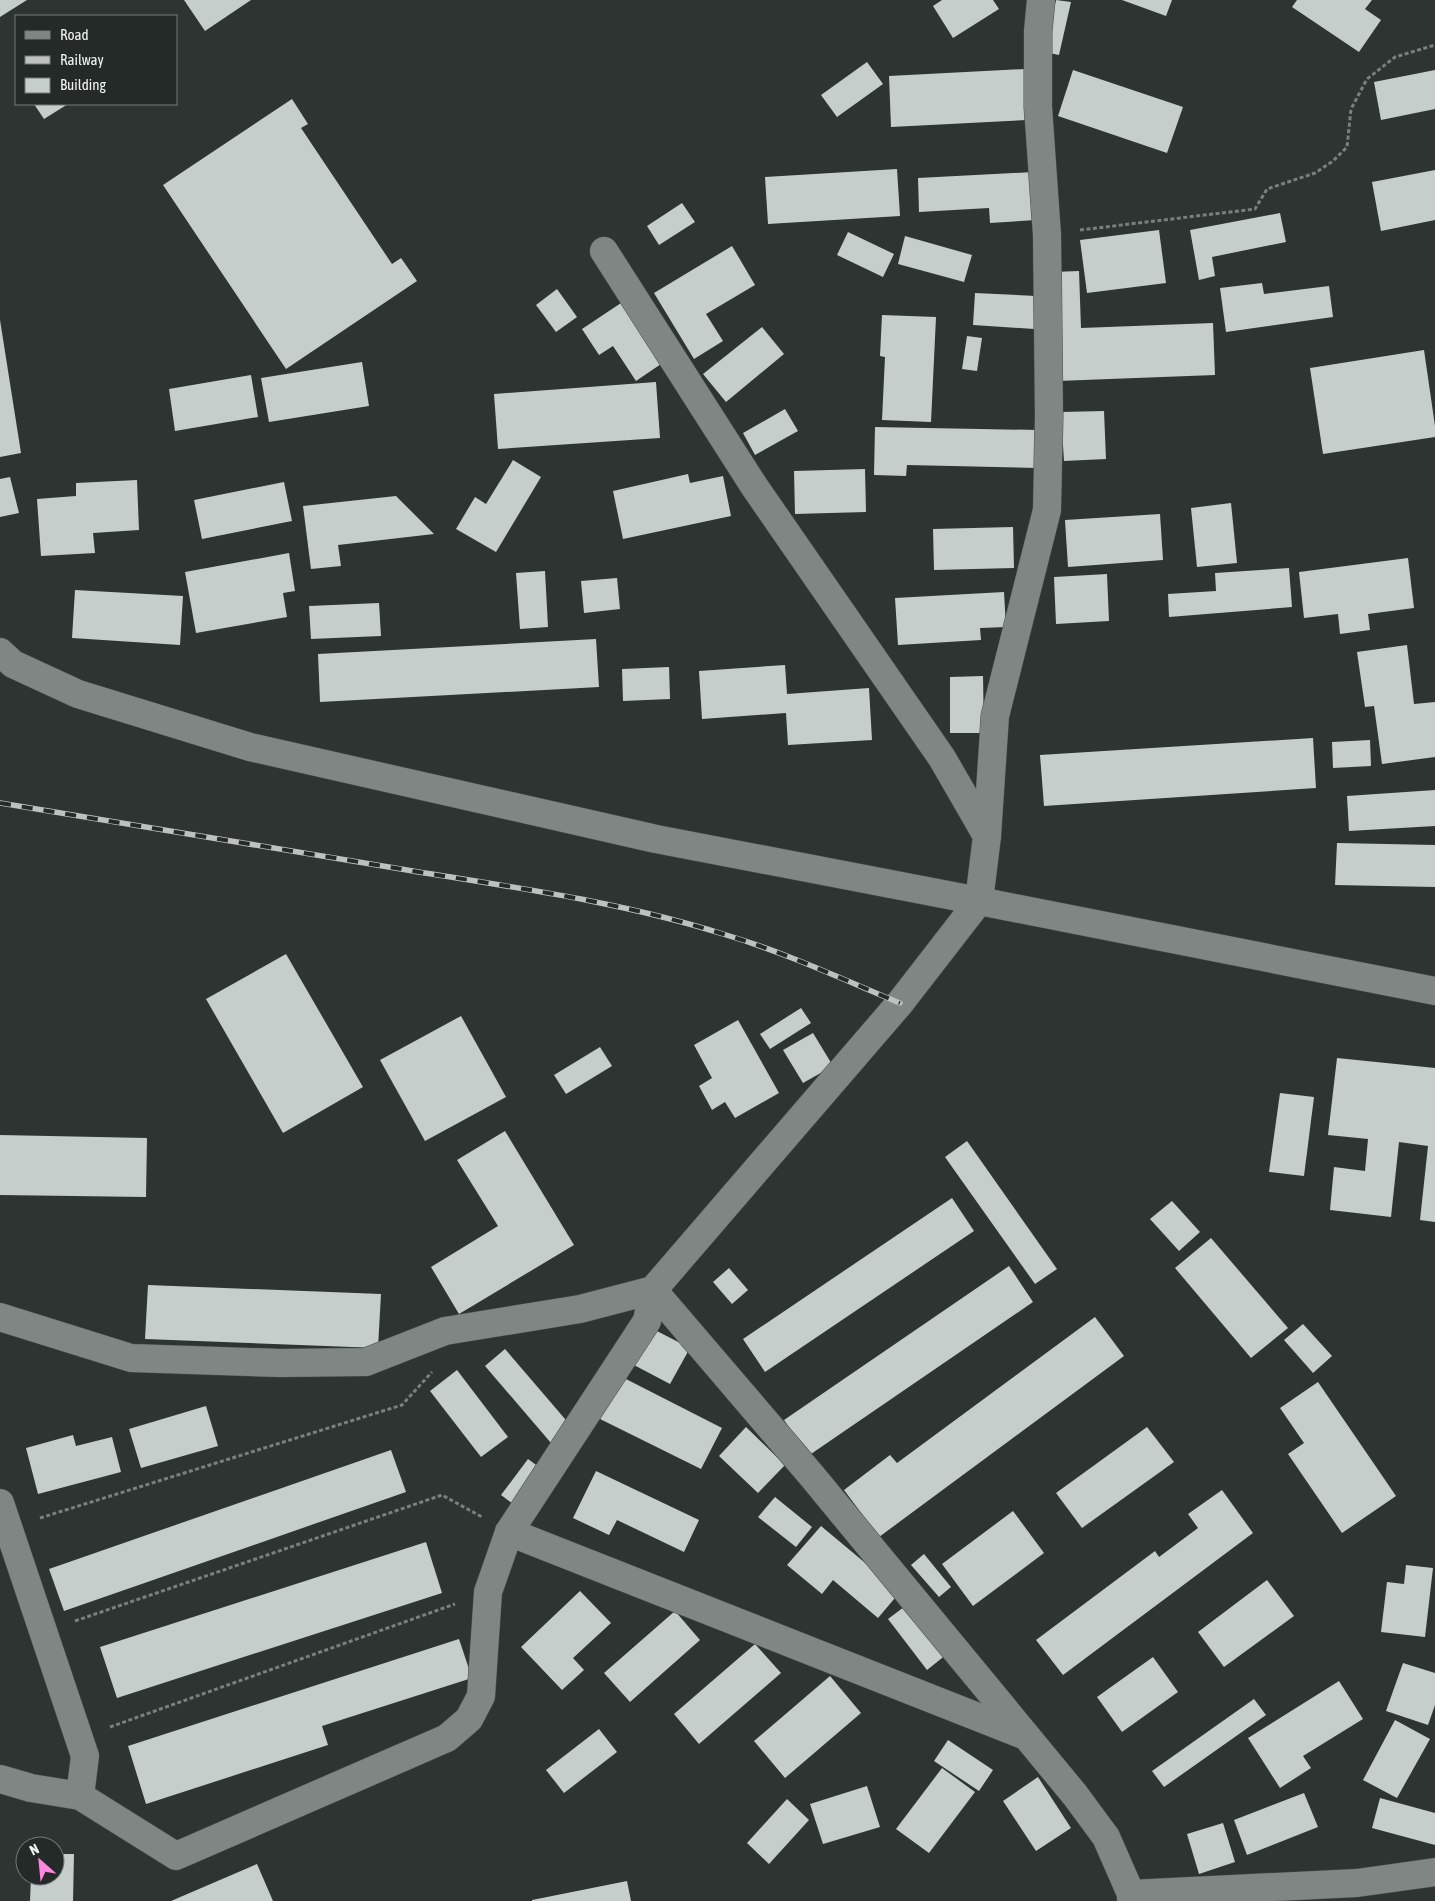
<svg xmlns="http://www.w3.org/2000/svg" width="1435" height="1901" viewBox="0 0 1435 1901" font-family="'Asap Condensed',sans-serif">
<style>
.building{fill:#c6cecc}
.lines{fill:none;stroke-linecap:round;stroke-linejoin:round}
.minor-casing{stroke:#4a504e;stroke-width:29}
.tertiary-casing{stroke:#4a504e;stroke-width:29}
.path{stroke:#7a807e;stroke-width:3;stroke-dasharray:4 2.5;stroke-linecap:butt}
.minor{stroke:#7f8684;stroke-width:28}
.tertiary{stroke:#7f8684;stroke-width:28}
.rail-casing{stroke:#bdc2c1;stroke-width:5.5}
.rail{stroke:#242a28;stroke-width:4;stroke-dasharray:11;stroke-linecap:butt}
</style>
<rect width="100%" height="100%" fill="#2d3432"/>
<!-- building -->
<g class="building">
<polygon points="0,0 27,0 0,17"/>
<polygon points="184,0 251,0 205,31"/>
<polygon points="942,0 993,0 999,9 953,38 933,6"/>
<polygon points="1056,0 1071,2 1059,55 1044,52"/>
<polygon points="1122,0 1172,0 1166,16"/>
<polygon points="1297,0 1372,0 1365,9 1381,20 1359,52 1292,7"/>
<polygon points="867,62 883,84 837,117 821,95"/>
<polygon points="1025,69 1027,120 891,127 889,76"/>
<polygon points="1073,70 1183,107 1167,153 1058,116"/>
<polygon points="1435,70 1435,109 1381,120 1374,82"/>
<polygon points="292,99 308,124 301,128 392,264 401,258 417,281 286,369 163,185"/>
<polygon points="34,104 68,104 44,119"/>
<polygon points="897,169 900,216 768,224 765,177"/>
<polygon points="1435,170 1435,220 1381,231 1372,182"/>
<polygon points="1033,172 1036,220 990,223 989,208 919,212 918,178"/>
<polygon points="682,203 695,222 659,245 647,226"/>
<polygon points="1280,213 1286,242 1212,257 1215,276 1199,280 1190,230"/>
<polygon points="1159,230 1166,283 1087,293 1080,240"/>
<polygon points="848,232 894,254 883,277 837,255"/>
<polygon points="905,236 972,255 964,282 898,264"/>
<polygon points="732,246 755,285 706,314 723,341 694,359 654,293"/>
<polygon points="1079,271 1081,328 1213,323 1215,375 1057,381 1053,272"/>
<polygon points="1262,283 1264,294 1329,286 1333,317 1226,332 1220,288"/>
<polygon points="557,289 577,317 556,332 536,305"/>
<polygon points="975,293 1036,296 1034,329 973,325"/>
<polygon points="621,303 661,364 636,381 613,346 599,355 582,329"/>
<polygon points="882,315 936,317 931,422 882,420 885,357 880,356"/>
<polygon points="0,320 21,453 0,457"/>
<polygon points="762,327 784,354 726,402 703,374"/>
<polygon points="967,336 982,338 977,371 962,369"/>
<polygon points="1424,350 1435,426 1435,437 1323,454 1310,368"/>
<polygon points="362,362 369,406 269,422 261,378"/>
<polygon points="251,375 258,417 175,431 169,389"/>
<polygon points="656,382 660,438 498,449 494,394"/>
<polygon points="785,409 798,431 755,455 743,433"/>
<polygon points="1104,411 1106,459 1064,461 1061,412"/>
<polygon points="875,427 1037,430 1037,468 907,465 906,476 874,475"/>
<polygon points="513,460 541,477 496,552 456,529 475,497 486,504"/>
<polygon points="865,469 866,512 795,514 794,471"/>
<polygon points="688,474 690,483 723,476 731,516 623,539 613,491"/>
<polygon points="10,477 19,513 0,517 0,479"/>
<polygon points="137,480 139,530 93,533 95,553 41,556 37,499 76,496 76,483"/>
<polygon points="284,482 292,521 202,539 194,500"/>
<polygon points="396,496 434,534 338,545 341,566 311,569 303,506"/>
<polygon points="1231,503 1237,563 1197,567 1191,508"/>
<polygon points="1160,514 1163,560 1068,567 1065,520"/>
<polygon points="1013,527 1014,568 934,570 933,529"/>
<polygon points="289,553 295,591 283,593 287,617 196,633 185,572"/>
<polygon points="1408,558 1414,608 1368,614 1370,630 1340,634 1338,614 1304,618 1299,572"/>
<polygon points="1289,568 1292,607 1169,617 1168,594 1216,591 1215,573"/>
<polygon points="545,571 548,627 520,629 516,573"/>
<polygon points="1107,574 1109,621 1056,624 1054,577"/>
<polygon points="617,578 620,609 584,613 581,581"/>
<polygon points="75,590 183,596 180,645 72,638"/>
<polygon points="1004,592 1006,627 980,628 981,640 898,645 895,598"/>
<polygon points="379,603 381,636 311,639 309,606"/>
<polygon points="596,639 599,687 320,702 318,654"/>
<polygon points="1407,645 1414,704 1435,702 1435,757 1382,764 1374,706 1365,707 1357,652"/>
<polygon points="785,665 787,694 869,688 872,740 788,745 786,713 702,719 699,671"/>
<polygon points="669,667 670,699 623,701 622,669"/>
<polygon points="983,676 984,733 950,733 950,677"/>
<polygon points="1313,738 1316,788 1044,806 1040,755"/>
<polygon points="1370,740 1371,766 1333,768 1332,742"/>
<polygon points="1435,790 1435,826 1349,831 1347,796"/>
<polygon points="1337,843 1435,845 1435,887 1335,885"/>
<polygon points="286,954 363,1087 283,1133 206,999"/>
<polygon points="801,1008 811,1023 770,1049 760,1034"/>
<polygon points="461,1016 506,1097 425,1141 380,1060"/>
<polygon points="738,1020 779,1093 735,1118 725,1102 712,1110 699,1086 712,1078 694,1045"/>
<polygon points="813,1033 833,1066 803,1083 783,1050"/>
<polygon points="600,1047 612,1066 566,1094 554,1075"/>
<polygon points="1337,1058 1435,1068 1435,1222 1420,1220 1428,1146 1399,1142 1391,1217 1330,1210 1334,1167 1365,1171 1368,1139 1328,1135"/>
<polygon points="1280,1093 1314,1097 1304,1176 1269,1172"/>
<polygon points="505,1131 574,1245 459,1314 431,1267 498,1226 457,1160"/>
<polygon points="0,1135 147,1138 146,1197 0,1195"/>
<polygon points="967,1141 1057,1269 1035,1284 945,1157"/>
<polygon points="952,1198 974,1231 765,1372 743,1339"/>
<polygon points="1172,1201 1200,1232 1179,1251 1150,1219"/>
<polygon points="1211,1238 1288,1328 1251,1358 1175,1268"/>
<polygon points="1009,1266 1033,1302 808,1456 784,1420"/>
<polygon points="729,1268 748,1290 732,1304 713,1282"/>
<polygon points="148,1285 381,1294 378,1348 145,1339"/>
<polygon points="1095,1317 1124,1356 879,1537 844,1490 890,1455 897,1463"/>
<polygon points="1303,1324 1332,1356 1313,1373 1284,1340"/>
<polygon points="651,1328 690,1348 670,1384 632,1364"/>
<polygon points="505,1349 571,1426 551,1443 485,1366"/>
<polygon points="457,1370 508,1437 481,1457 430,1391"/>
<polygon points="622,1377 722,1428 701,1469 600,1419"/>
<polygon points="1318,1382 1396,1496 1342,1533 1288,1454 1304,1443 1280,1408"/>
<polygon points="206,1406 218,1446 141,1468 129,1429"/>
<polygon points="746,1427 785,1465 758,1493 719,1456"/>
<polygon points="1147,1427 1174,1462 1082,1528 1056,1493"/>
<polygon points="73,1435 76,1446 112,1437 121,1472 38,1494 26,1448"/>
<polygon points="391,1450 406,1492 64,1611 49,1569"/>
<polygon points="528,1459 543,1470 517,1507 501,1495"/>
<polygon points="596,1471 699,1520 684,1552 617,1520 609,1535 573,1518"/>
<polygon points="1222,1490 1253,1533 1063,1675 1036,1640 1155,1551 1159,1557 1198,1528 1188,1514"/>
<polygon points="775,1497 812,1527 796,1547 758,1517"/>
<polygon points="1013,1511 1044,1553 973,1606 942,1564"/>
<polygon points="821,1526 900,1592 878,1618 833,1580 822,1594 787,1565"/>
<polygon points="426,1542 442,1593 117,1698 100,1647"/>
<polygon points="924,1554 951,1587 939,1597 911,1565"/>
<polygon points="1406,1565 1433,1568 1425,1637 1381,1632 1387,1582 1404,1584"/>
<polygon points="1267,1580 1294,1616 1224,1667 1198,1632"/>
<polygon points="580,1591 611,1623 573,1658 584,1670 562,1690 521,1647"/>
<polygon points="908,1604 947,1654 927,1670 888,1619"/>
<polygon points="675,1611 700,1640 630,1702 604,1673"/>
<polygon points="459,1639 472,1678 322,1726 328,1745 146,1804 128,1746"/>
<polygon points="755,1644 781,1673 699,1744 674,1714"/>
<polygon points="1153,1657 1178,1692 1122,1732 1097,1697"/>
<polygon points="1403,1663 1435,1673 1435,1705 1428,1725 1386,1711"/>
<polygon points="830,1676 861,1713 785,1778 754,1741"/>
<polygon points="1339,1681 1363,1719 1303,1756 1311,1768 1280,1788 1248,1738"/>
<polygon points="1254,1699 1266,1715 1164,1787 1152,1771"/>
<polygon points="1395,1720 1430,1739 1397,1798 1363,1780"/>
<polygon points="599,1729 617,1752 564,1793 546,1770"/>
<polygon points="948,1740 993,1770 979,1791 934,1761"/>
<polygon points="942,1768 975,1792 929,1853 896,1829"/>
<polygon points="1038,1777 1071,1828 1036,1851 1003,1801"/>
<polygon points="867,1786 880,1827 823,1844 810,1804"/>
<polygon points="1304,1793 1318,1827 1247,1855 1234,1820"/>
<polygon points="1380,1798 1435,1813 1435,1845 1372,1828"/>
<polygon points="787,1799 809,1820 769,1864 747,1843"/>
<polygon points="1223,1823 1235,1862 1199,1874 1187,1834"/>
<polygon points="55,1854 74,1854 73,1901 30,1901 31,1876 55,1876"/>
<polygon points="257,1864 273,1901 171,1901"/>
<polygon points="627,1881 631,1901 532,1901 532,1900"/>
</g>
<g class="lines">
<!-- minor casing -->
<g class="minor-casing">
<g id="minor">
<polyline points="987,836 995,716 1047,510 1049,416 1047,235 1038,107 1038,31 1041,0"/>
<polyline points="653,1290 812,1476 1075,1795 1106,1837 1131,1894 1131,1901"/>
<polyline points="0,1317 131,1358 280,1363 366,1362 445,1331 580,1309 653,1290 900,1003 979,901 987,836 942,758 754,486 604,251"/>
<polyline points="0,1503 85,1756 80,1796"/>
<polyline points="509,1532 1026,1736"/>
<polyline points="0,1779 31,1788 80,1796 176,1856 447,1738 469,1719 481,1696 488,1592 509,1532 647,1321 653,1290"/>
<polyline points="1131,1894 1357,1883 1435,1872"/>
</g>
</g>
<!-- tertiary casing -->
<g class="tertiary-casing">
<polyline id="tertiary" points="0,652 13,664 78,694 250,747 656,839 979,901 1435,991"/>
</g>
<!-- path -->
<g class="path">
<polyline points="1080,230 1255,209 1267,189 1315,173 1333,161 1347,147 1351,109 1367,79 1395,57 1435,45"/>
<polyline points="40,1518 402,1405 432,1372"/>
<polyline points="75,1621 442,1495 482,1517"/>
<polyline points="110,1727 455,1604"/>
</g>
<!-- minor -->
<use href="#minor" class="minor"/>
<!-- tertiary -->
<use href="#tertiary" class="tertiary"/>
<!-- rail casing -->
<g class="rail-casing">
<path id="rail" d="M0 803C138 826 275 848 413 871 517 888 622 902 723 934 784 952 842 979 900 1003"/>
</g>
<!-- rail -->
<use href="#rail" class="rail"/>
</g>
<!-- legend -->
<rect x="15" y="15" width="162" height="90" fill="#242a28" stroke="#767b79"/>
<rect x="25" y="31" width="25" height="8" fill="#7f8684" stroke="#767b79"/>
<text x="60" y="40" font-size="15" fill="#f0f4f3">Road</text>
<rect x="25" y="56" width="25" height="8" fill="#bdc2c1" stroke="#767b79"/>
<text x="60" y="65" font-size="15" fill="#f0f4f3">Railway</text>
<rect x="25" y="78" width="25" height="15" fill="#c6cecc" stroke="#767b79"/>
<text x="60" y="90" font-size="15" fill="#f0f4f3">Building</text>
<!-- north arrow -->
<g transform="translate(40 1861) rotate(333)"><circle r="24" fill="#242a28" stroke="#767b79"/>
<path d="M0-4L9 19L0 12L-9 19Z" fill="#ff85df"/>
<text y="-8" font-size="14" font-weight="bold" text-anchor="middle" fill="#f0f4f3">N</text>
</g>
</svg>
